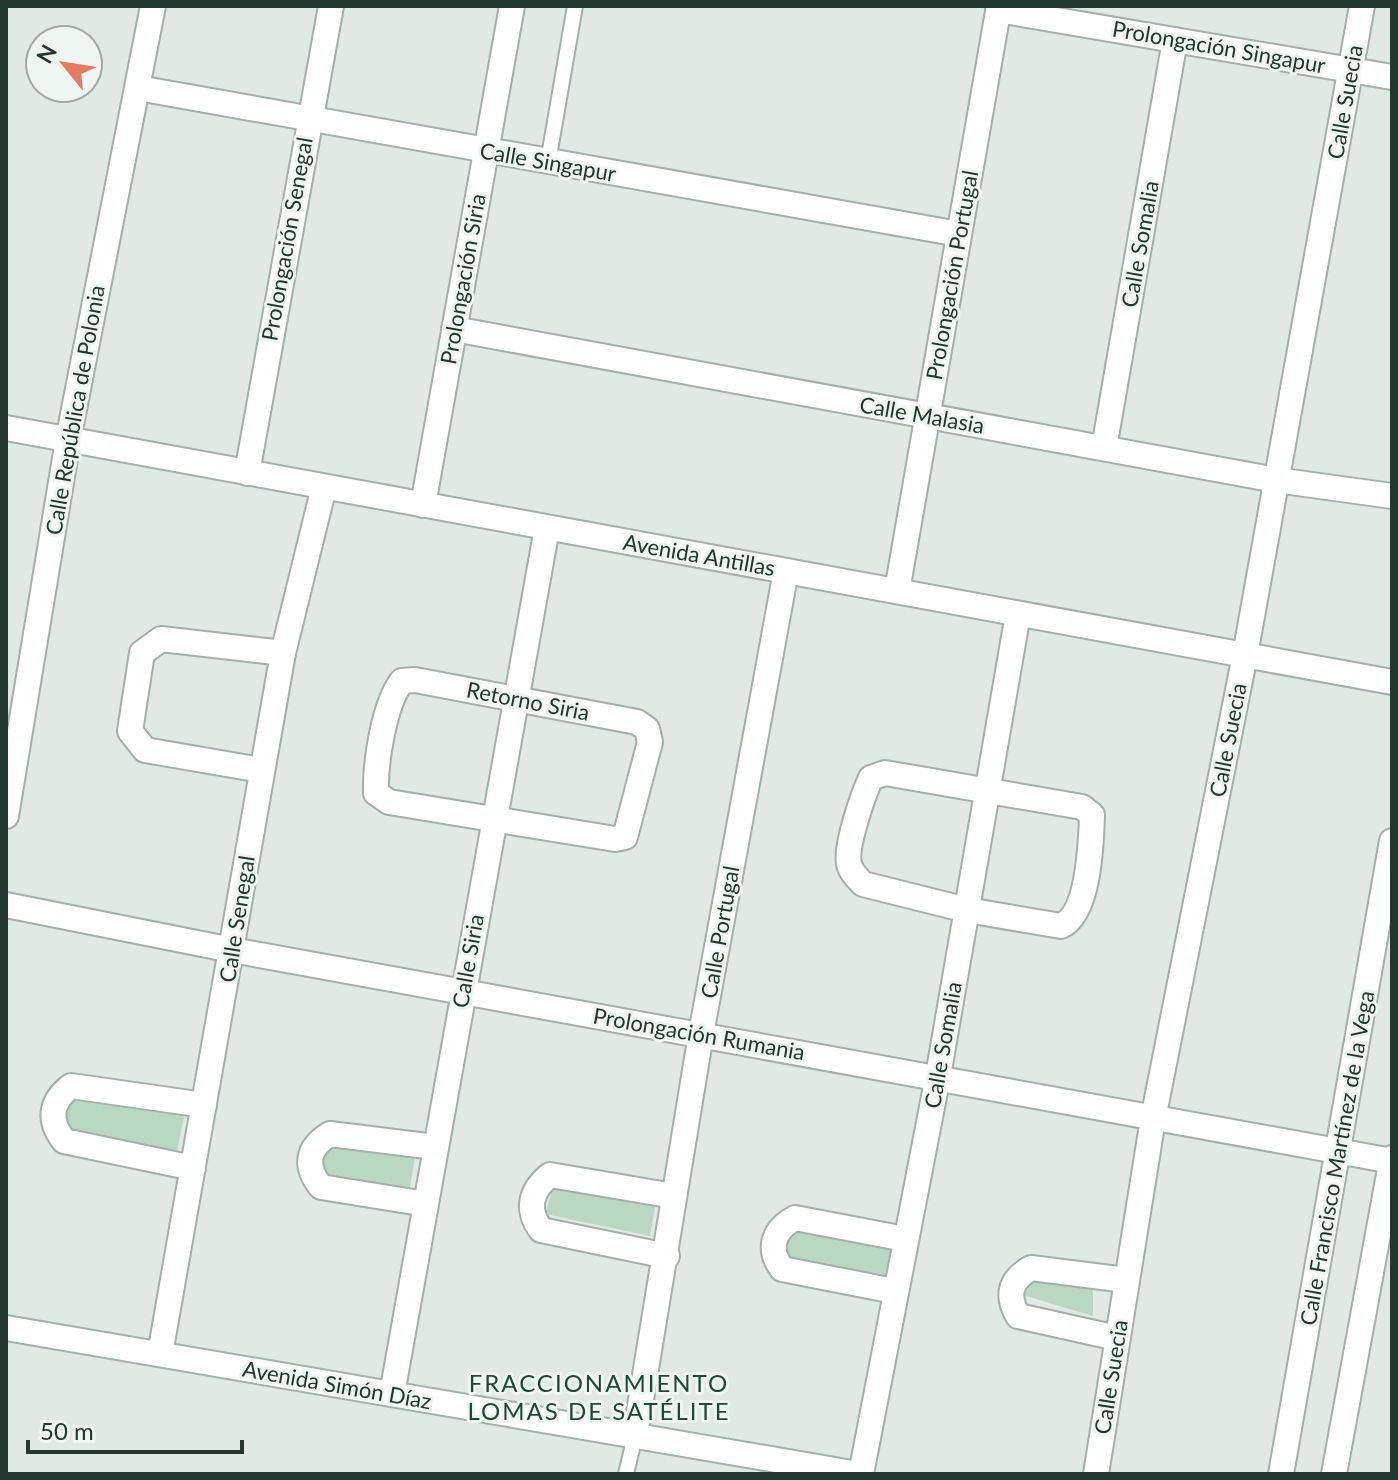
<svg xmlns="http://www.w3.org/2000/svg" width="1398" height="1480" viewBox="0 0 1398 1480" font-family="Lato,sans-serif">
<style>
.green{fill:#bad8c1}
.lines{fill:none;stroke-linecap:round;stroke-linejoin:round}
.service-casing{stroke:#a3b0aa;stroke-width:18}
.minor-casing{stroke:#a3b0aa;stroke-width:28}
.tertiary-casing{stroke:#a3b0aa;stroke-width:28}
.secondary-casing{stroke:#a0b3ab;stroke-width:28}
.service{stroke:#fff;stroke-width:14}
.minor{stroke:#fff;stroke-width:24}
.tertiary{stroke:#fff;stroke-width:24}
.secondary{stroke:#fff;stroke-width:24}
.labels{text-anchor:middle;stroke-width:6;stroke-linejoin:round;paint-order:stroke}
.street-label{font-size:22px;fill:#223730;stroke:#eff6f2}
.neighbourhood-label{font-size:24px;letter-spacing:2px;fill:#21473b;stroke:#eff6f2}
</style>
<rect width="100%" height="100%" fill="#e0e9e4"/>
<!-- green -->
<g class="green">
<polygon points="69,1096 185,1113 177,1152 65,1135"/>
<polygon points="320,1139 415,1157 409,1193 312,1177"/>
<polygon points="557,1176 657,1196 650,1236 545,1214"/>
<polygon points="786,1213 894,1248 886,1281 777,1256"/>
<polygon points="1020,1271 1093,1289 1093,1316 1009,1291"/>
</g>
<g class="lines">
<!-- service casing -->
<g class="service-casing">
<g id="service">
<polyline points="548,162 575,6"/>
<polyline points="626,1474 635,1436"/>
</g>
</g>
<!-- minor casing -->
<g class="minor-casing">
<g id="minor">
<polyline points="998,10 1392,77"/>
<polyline points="138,88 959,234"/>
<polyline points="454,329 1276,480 1392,496"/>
<polyline points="6,428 1392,682"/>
<polyline points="1104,448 1175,40"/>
<polyline points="247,473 331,6"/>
<polyline points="423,505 512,6"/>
<polyline points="897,591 999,6"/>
<path d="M415 680 637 722 647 729 650 742 625 837 615 839 389 802 376 793C375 763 384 704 402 681Z"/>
<polyline points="261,770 145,750 130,731 142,653 161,639 283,653"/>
<path d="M885 773 1082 807 1092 815C1091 844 1089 914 1061 926L967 910 863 884C857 878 851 872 849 864 845 847 863 795 871 778Z"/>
<polyline points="6,816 68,440 153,6"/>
<polyline points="6,905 232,950 1392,1161"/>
<path d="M193 1168 64 1141C48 1120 50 1102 71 1086L204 1105"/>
<path d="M426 1204 321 1187C304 1166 307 1148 330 1134L435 1147"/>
<path d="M667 1256 541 1230C526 1210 530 1191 550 1175L674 1196"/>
<path d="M894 1291 782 1269C767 1249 773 1230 795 1218L905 1239"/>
<path d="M1117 1338 1018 1316C1006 1295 1010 1280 1031 1268L1126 1280"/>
<polyline points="160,1354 283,653 324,487"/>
<polyline points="392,1394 547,528"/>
<polyline points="635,1436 701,1034 786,571"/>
<polyline points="861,1474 938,1076 1018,614"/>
<polyline points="1096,1474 1153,1119 1245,655 1362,6"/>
</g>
</g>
<!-- tertiary casing -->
<g class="tertiary-casing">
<g id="tertiary">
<polyline points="1281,1474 1392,841"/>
<polyline points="1334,1474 1392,1158"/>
</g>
</g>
<!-- secondary casing -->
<g class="secondary-casing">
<polyline id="secondary" points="6,1328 858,1474"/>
</g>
<!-- service -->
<use href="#service" class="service"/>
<!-- minor -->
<use href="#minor" class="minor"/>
<!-- tertiary -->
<use href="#tertiary" class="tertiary"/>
<!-- secondary -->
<use href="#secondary" class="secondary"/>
</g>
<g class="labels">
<!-- street labels -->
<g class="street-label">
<text transform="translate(1219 47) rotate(10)" y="8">Prolongación Singapur</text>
<text transform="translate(1345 102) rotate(-80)" y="8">Calle Suecia</text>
<text transform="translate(548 162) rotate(10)" y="8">Calle Singapur</text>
<text transform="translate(287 239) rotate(-80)" y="8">Prolongación Senegal</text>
<text transform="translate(1140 244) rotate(-80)" y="8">Calle Somalia</text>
<text transform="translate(952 275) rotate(-80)" y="8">Prolongación Portugal</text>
<text transform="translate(463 279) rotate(-80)" y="8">Prolongación Siria</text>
<text transform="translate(75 410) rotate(-80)" y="8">Calle República de Polonia</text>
<text transform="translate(922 415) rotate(10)" y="8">Calle Malasia</text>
<text transform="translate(699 555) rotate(10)" y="8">Avenida Antillas</text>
<text transform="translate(528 701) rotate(11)" y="8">Retorno Siria</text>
<text transform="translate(1228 740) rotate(-79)" y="8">Calle Suecia</text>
<text transform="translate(237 919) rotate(-81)" y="8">Calle Senegal</text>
<text transform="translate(720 932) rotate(-80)" y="8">Calle Portugal</text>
<text transform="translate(468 961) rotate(-80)" y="8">Calle Siria</text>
<text transform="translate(699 1034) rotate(10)" y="8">Prolongación Rumania</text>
<text transform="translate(943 1045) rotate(-80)" y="8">Calle Somalia</text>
<text transform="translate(1337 1158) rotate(-80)" y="8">Calle Francisco Martínez de la Vega</text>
<text transform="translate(1111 1377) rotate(-81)" y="8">Calle Suecia</text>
<text transform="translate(337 1385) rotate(10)" y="8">Avenida Simón Díaz</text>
</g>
<!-- neighbourhood labels -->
<g class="neighbourhood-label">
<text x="599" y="1392">FRACCIONAMIENTO<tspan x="599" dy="28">LOMAS DE SATÉLITE</tspan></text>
</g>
</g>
<!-- border -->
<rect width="1398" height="1480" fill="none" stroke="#223730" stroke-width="16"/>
<!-- north arrow -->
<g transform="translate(64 64) rotate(300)"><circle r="38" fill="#eff6f2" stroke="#9daaa4" stroke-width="2"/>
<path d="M0-6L14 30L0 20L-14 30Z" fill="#e27d64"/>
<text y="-12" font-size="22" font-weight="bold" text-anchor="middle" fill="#223730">N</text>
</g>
<!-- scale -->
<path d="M28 1440v12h214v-12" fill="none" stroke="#223730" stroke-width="4"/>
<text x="40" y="1440" font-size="24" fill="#223730" stroke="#eff6f2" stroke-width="6" paint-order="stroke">50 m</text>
</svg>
